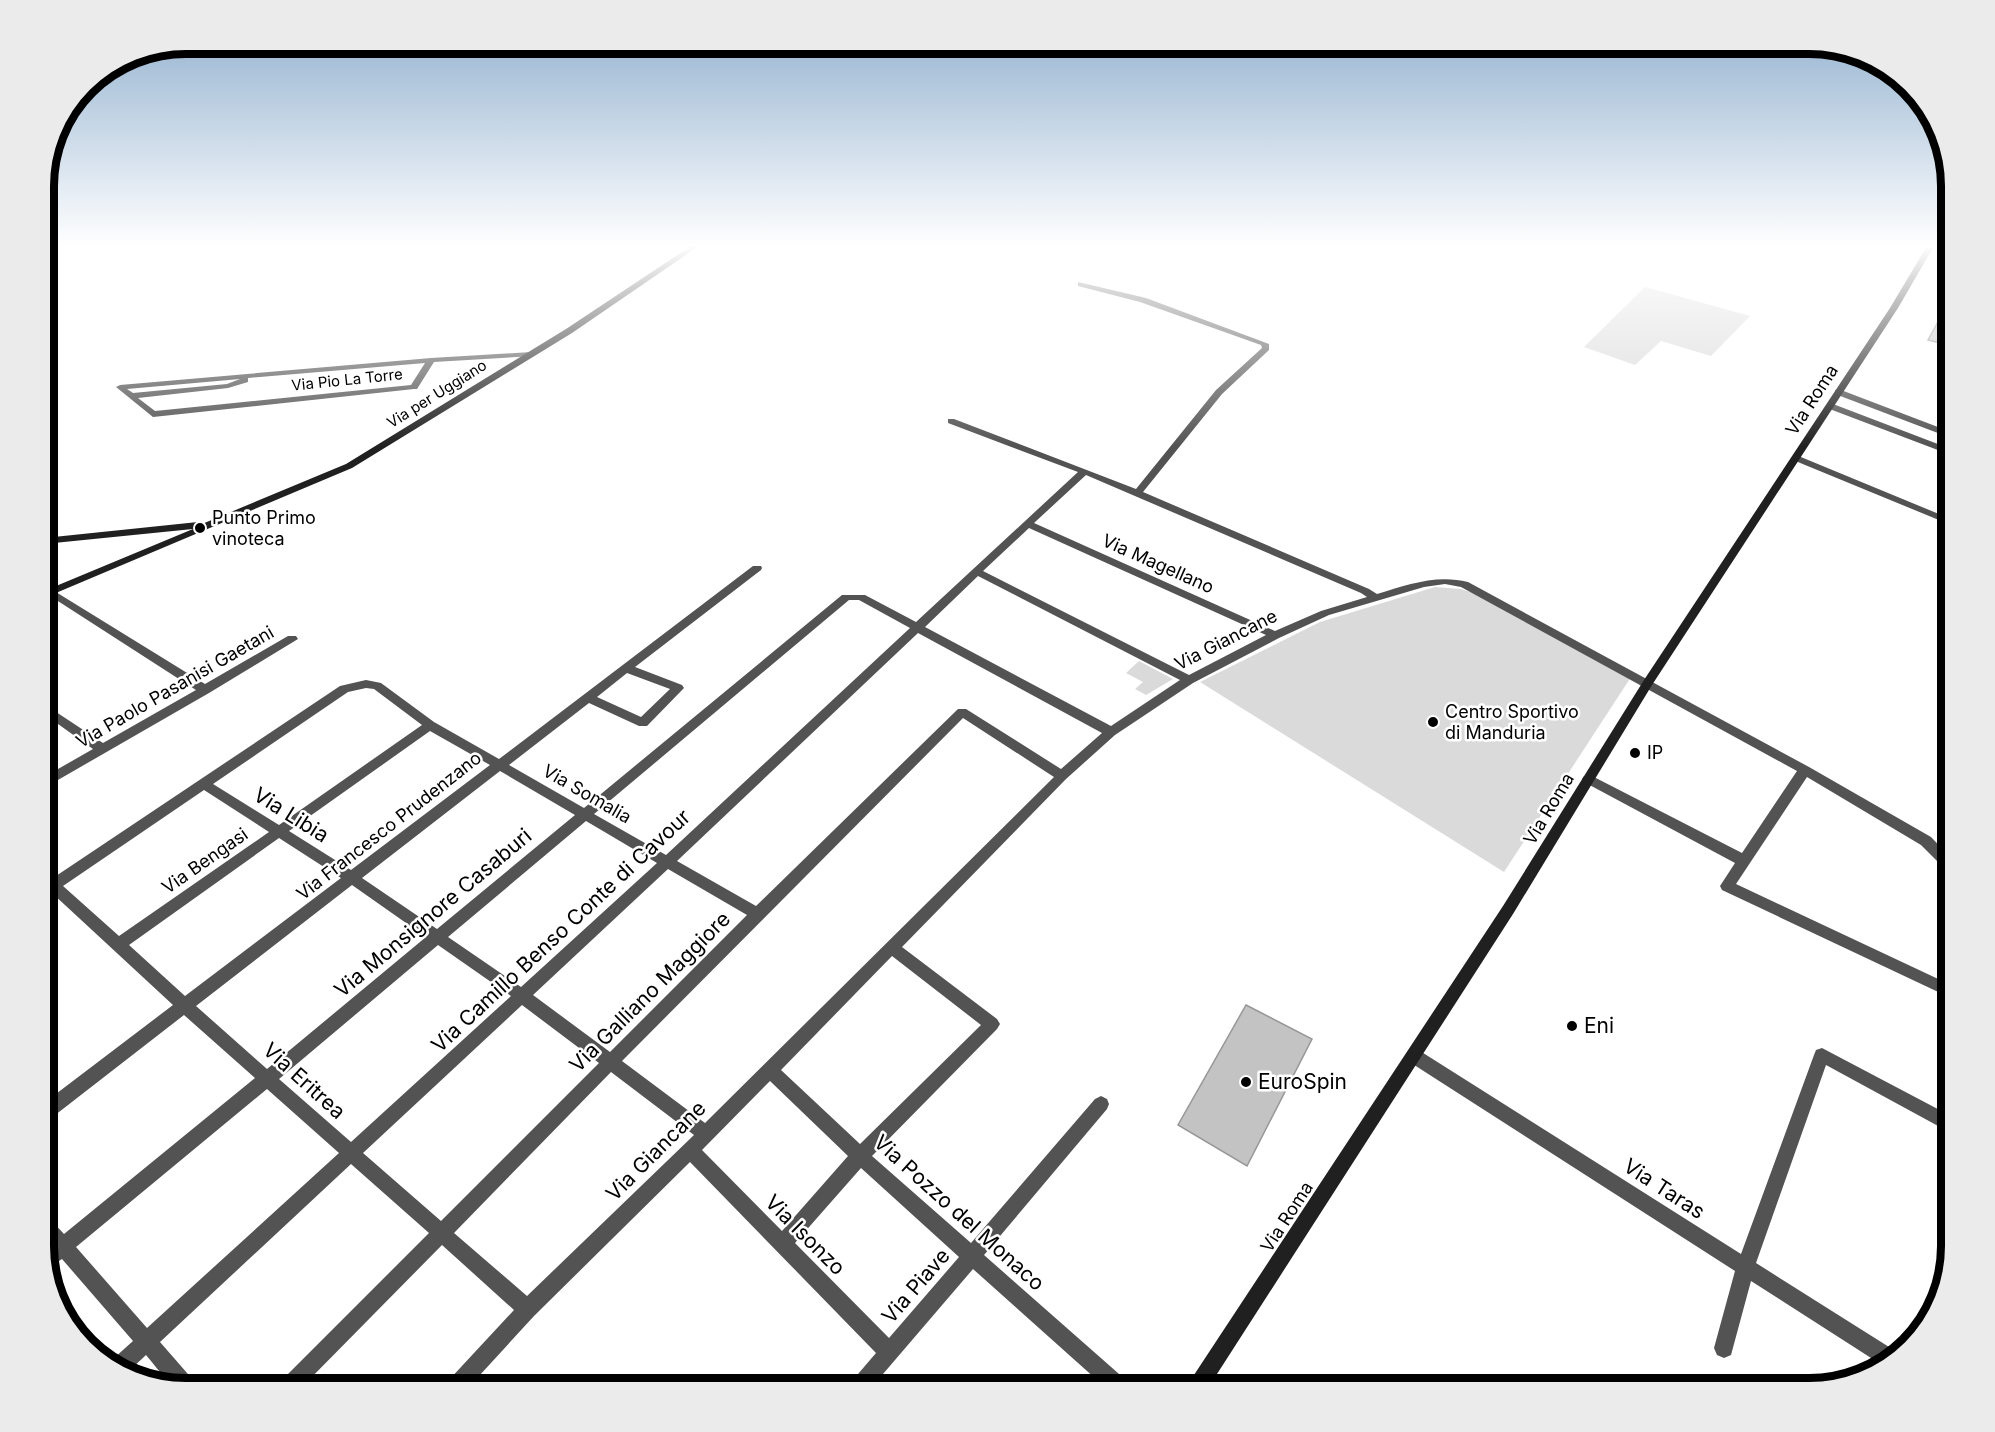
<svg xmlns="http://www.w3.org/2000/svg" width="1995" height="1432" viewBox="0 0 1995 1432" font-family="Inter,sans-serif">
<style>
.green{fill:#dadada}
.building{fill:#c3c3c3;stroke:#979797;stroke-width:1.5}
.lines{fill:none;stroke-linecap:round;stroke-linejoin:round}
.street{fill:#535353;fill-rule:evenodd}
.secondary{fill:#202020;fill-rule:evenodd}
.poi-dot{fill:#000;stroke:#fff;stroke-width:2}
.labels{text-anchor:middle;stroke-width:5;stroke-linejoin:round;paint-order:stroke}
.far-street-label{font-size:15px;fill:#000;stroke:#fff}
.street-label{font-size:18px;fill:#000;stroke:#fff}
.poi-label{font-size:18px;fill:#000;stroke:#fff;text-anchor:start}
.near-street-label{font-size:21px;fill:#000;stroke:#fff}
.near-poi-label{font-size:21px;fill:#000;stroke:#fff;text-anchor:start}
.rim{fill:none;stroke:#000;stroke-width:8}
</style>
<rect width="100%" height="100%" fill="#fff"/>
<!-- green -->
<g class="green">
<polygon points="1645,287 1750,316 1711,356 1661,341 1635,365 1584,347"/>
<polygon points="1435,587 1461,589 1483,596 1631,677 1504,872 1200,682 1320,622"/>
<polygon points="1139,661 1173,679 1146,695 1135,689 1143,682 1126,673"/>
</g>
<!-- building -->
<g class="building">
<polygon points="1940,318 1952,321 1952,346 1928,340"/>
<polygon points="1246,1005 1312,1039 1247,1166 1178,1125"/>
</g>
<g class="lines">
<!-- street -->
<g class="street">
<path d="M1078 282 1146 298 1269 344V350L1222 394 1143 492 1369 589 1377 594C1407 585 1436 574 1468 582L1809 767 1931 837 1951 858V871L1946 870 1921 845 1807 777 1736 884 1951 985V998L1722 890 1720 886 1735 863 1584 782 1582 779 1584 776H1592L1742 853 1797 771 1461 587 1445 584 1424 587 1329 615 1279 638 1193 683 1115 735 1066 779 902 947 997 1019 1000 1024 997 1029 872 1156 971 1243 1095 1099 1101 1096 1107 1099 1109 1104 1107 1109 984 1255 1127 1381 1130 1388H1106L973 1269 871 1388H849L852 1381 876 1353 690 1162 534 1316 468 1388H445L448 1381 514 1310 442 1245 301 1388H278L281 1381 429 1233 351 1164 160 1342 194 1381 197 1388C169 1388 162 1374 146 1355L130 1370 112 1363 113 1359 133 1341 62 1259 48 1268 44 1250 50 1245 44 1238V1216L50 1219 64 1234 255 1078 184 1015 50 1119 44 1121V1103L173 1005 52 893 44 897V884L340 686 366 680 381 683 434 722 499 759 753 566H761L762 568 761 570 635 667 682 685 684 688 647 726H639L589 703 509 765 584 808 842 595H865L916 622 1078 472 948 423V419H954L1136 489 1216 390 1262 348 1261 345 1140 302 1078 286ZM1086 475 1361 593 1367 597 1321 611 1275 631 1034 523ZM1029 528 1266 635 1189 675 983 571ZM978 576 1180 680 1111 726 925 627ZM849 600H859L910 628 666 855 594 814ZM918 633 1102 733 1061 769 966 709H958L756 906 677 861ZM627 673 670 689 641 717 597 697ZM366 688 374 689 422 725 279 825 213 784 348 692ZM963 718 1054 777 705 1123 622 1061ZM430 731 490 765 351 870 289 831ZM500 771 575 815 437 929 362 878ZM204 790 269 832 119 936 63 886ZM586 821 657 863 521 987 448 937ZM279 838 341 878 185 996 129 945ZM668 869 747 915 610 1052 533 995ZM352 885 426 937 267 1069 196 1006ZM438 945 511 996 351 1142 279 1079ZM892 956 981 1025 860 1144 781 1070ZM522 1005 599 1063 441 1221 363 1153ZM611 1072 694 1135 527 1296 454 1233ZM770 1081 848 1156 782 1231 702 1150ZM267 1089 339 1153 147 1328 76 1247ZM861 1168 959 1257 889 1338 795 1243Z"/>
<path d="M531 352H534V356L434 362 417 389H414L153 417 116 387 120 385 431 358ZM425 363 411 385 155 411 138 398 228 388 248 382V378ZM240 379 227 384 133 393 127 389Z"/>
<polygon points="1835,390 1841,390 1951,432 1951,438 1835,394"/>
<polygon points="1827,404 1833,404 1951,449 1951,455 1827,408"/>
<polygon points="1796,455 1951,519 1951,525 1793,460 1793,456"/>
<polygon points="51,589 205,684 288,636 296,636 298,639 209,693 44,788 44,777 93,749 44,714 44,704 103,743 196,690 47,594 46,592"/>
<polygon points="1822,1048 1951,1116 1951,1133 1826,1065 1756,1263 1897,1352 1882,1365 1751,1281 1731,1355 1724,1358 1717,1355 1714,1348 1735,1271 1408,1061 1406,1056 1408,1051 1414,1049 1420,1051 1741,1254 1814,1055 1816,1050"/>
</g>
<!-- secondary -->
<g class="secondary">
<polygon points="691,246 699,246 572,333 352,468 44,598 44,591 193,529 44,544 44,538 198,522 202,524 346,464 566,329"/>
<polygon points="1927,246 1934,246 1898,308 1652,685 1513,914 1208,1388 1187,1388 1190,1381 1503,906 1644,680 1890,308"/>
</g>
</g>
<!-- sky -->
<linearGradient id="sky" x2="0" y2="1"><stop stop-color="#8baccc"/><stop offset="0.55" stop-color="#fff"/><stop offset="1" stop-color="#fff" stop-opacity="0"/></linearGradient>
<rect width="1995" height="447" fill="url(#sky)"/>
<!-- markers -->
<g class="poi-dot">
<circle cx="200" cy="528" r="6"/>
<circle cx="1433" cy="722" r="6"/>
<circle cx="1635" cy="753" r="6"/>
<circle cx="1572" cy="1026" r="6"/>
<circle cx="1246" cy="1082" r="6"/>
</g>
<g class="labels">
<!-- far-street labels -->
<g class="far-street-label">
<text transform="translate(347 380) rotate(-6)" y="5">Via Pio La Torre</text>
<text transform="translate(437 394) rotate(-32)" y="5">Via per Uggiano</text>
</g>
<!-- street labels -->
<g class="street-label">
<text transform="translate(1812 400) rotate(-57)" y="6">Via Roma</text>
<text transform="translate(1158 564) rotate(24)" y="6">Via Magellano</text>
<text transform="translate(1226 640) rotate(-27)" y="6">Via Giancane</text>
<text transform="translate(175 687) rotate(-30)" y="6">Via Paolo Pasanisi Gaetani</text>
<text transform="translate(587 794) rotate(30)" y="6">Via Somalia</text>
<text transform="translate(1549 809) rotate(-59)" y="6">Via Roma</text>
<text transform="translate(389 826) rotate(-38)" y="6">Via Francesco Prudenzano</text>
<text transform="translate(205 861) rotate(-35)" y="6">Via Bengasi</text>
<text transform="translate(1287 1217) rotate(-57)" y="6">Via Roma</text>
</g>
<!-- poi labels -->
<g class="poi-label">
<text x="212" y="524">Punto Primo<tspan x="212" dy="21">vinoteca</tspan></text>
<text x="1445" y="718">Centro Sportivo<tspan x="1445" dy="21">di Manduria</tspan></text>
<text x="1647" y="759">IP</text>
</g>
<!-- near-street labels -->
<g class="near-street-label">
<text transform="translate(291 815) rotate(32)" y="7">Via Libia</text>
<text transform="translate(433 913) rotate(-40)" y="7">Via Monsignore Casaburi</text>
<text transform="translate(561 931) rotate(-43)" y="7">Via Camillo Benso Conte di Cavour</text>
<text transform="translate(650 992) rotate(-45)" y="7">Via Galliano Maggiore</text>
<text transform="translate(304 1081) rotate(42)" y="7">Via Eritrea</text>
<text transform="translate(656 1151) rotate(-45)" y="7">Via Giancane</text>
<text transform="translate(1664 1189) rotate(33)" y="7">Via Taras</text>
<text transform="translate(959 1213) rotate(42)" y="7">Via Pozzo del Monaco</text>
<text transform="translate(805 1235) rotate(45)" y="7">Via Isonzo</text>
<text transform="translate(916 1286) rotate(-49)" y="7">Via Piave</text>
</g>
<!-- near-poi labels -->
<g class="near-poi-label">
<text x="1584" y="1033">Eni</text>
<text x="1258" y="1089">EuroSpin</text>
</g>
</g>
<!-- crop -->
<path d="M0 0H1995V1432H0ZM186 54H1809A132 132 0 0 1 1941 186V1246A132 132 0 0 1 1809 1378H186A132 132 0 0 1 54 1246V186A132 132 0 0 1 186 54Z" fill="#ebebeb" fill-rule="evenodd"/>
<path class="rim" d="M186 54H1809A132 132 0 0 1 1941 186V1246A132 132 0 0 1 1809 1378H186A132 132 0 0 1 54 1246V186A132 132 0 0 1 186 54Z"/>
</svg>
